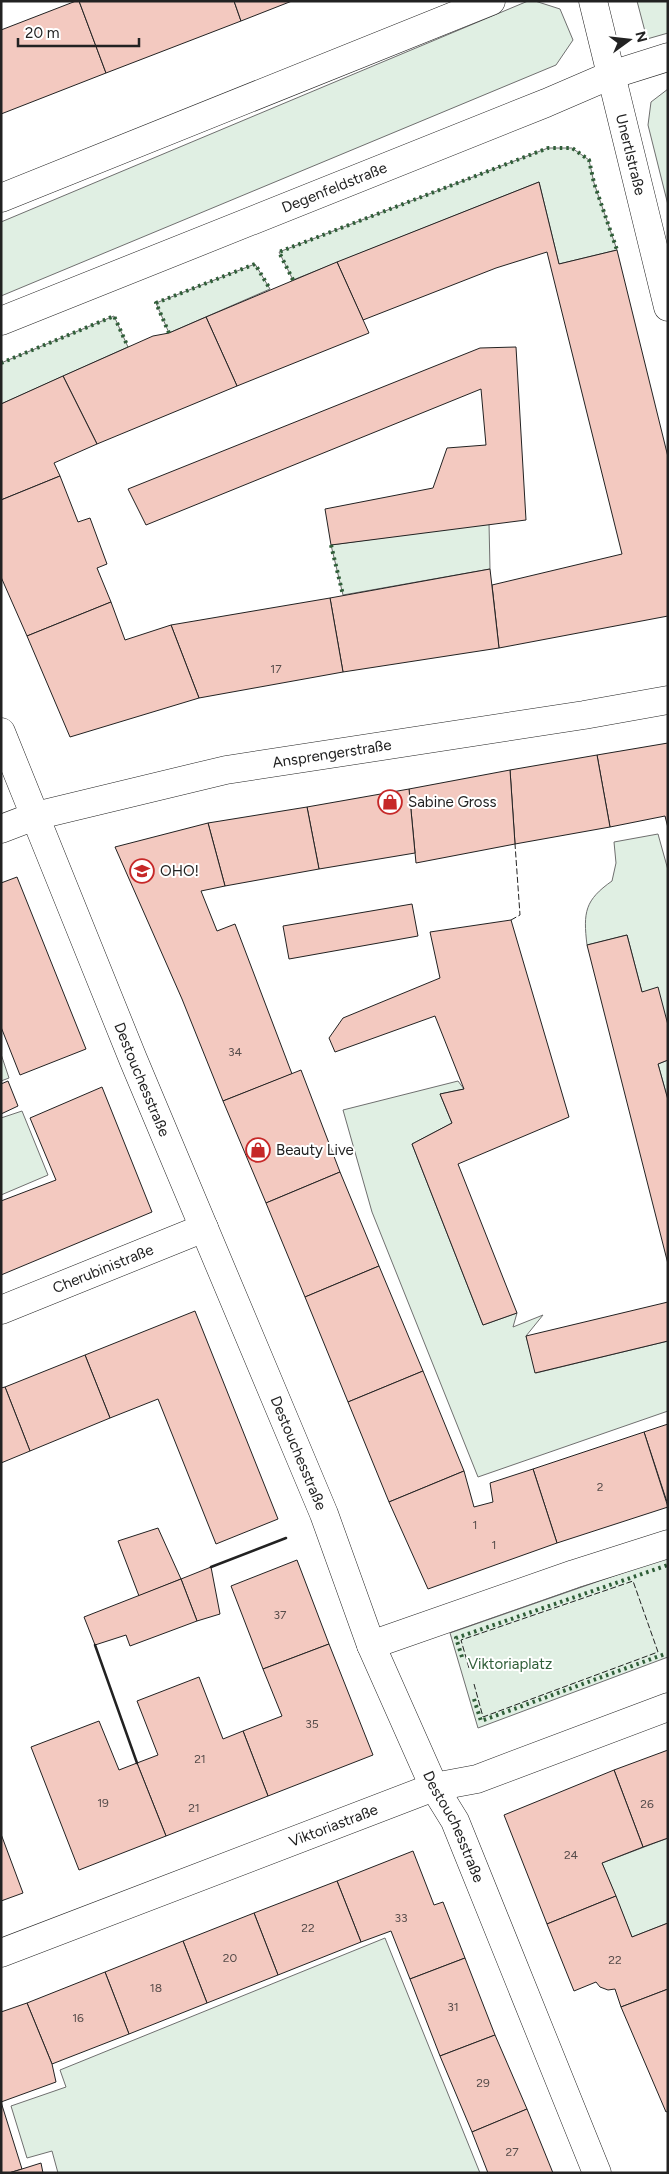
<svg xmlns="http://www.w3.org/2000/svg" width="669" height="2174" viewBox="0 0 669 2174" font-family="Figtree,sans-serif">
<style>
.green{fill:#e0efe3;stroke:#6f6f6f}
.building{fill:#f3c9c0;stroke:#222}
.lines{fill:none;stroke-linecap:round;stroke-linejoin:round}
.street-casing{stroke:#222;stroke-width:29}
.street{stroke:#fff;stroke-width:28}
.hedge{stroke:#2f5e38;stroke-width:4;stroke-dasharray:2.5 4;stroke-linecap:butt}
.fence{stroke:#222;stroke-width:1;stroke-dasharray:6 2.5;stroke-linecap:butt}
.wall{stroke:#222;stroke-width:2.5}
.labels{text-anchor:middle;stroke-width:4;stroke-linejoin:round;paint-order:stroke}
.number-label{font-size:12px;fill:#564c4a}
.street-label{font-size:15px;fill:#222;stroke:#fff}
.poi-label{font-size:15px;fill:#222;stroke:#fff;text-anchor:start}
.park-label{font-size:15px;fill:#2f5e38;stroke:#fff}
</style>
<rect width="100%" height="100%" fill="#fff"/>
<!-- green -->
<g class="green">
<polygon points="528,1 535,1 560,9 573,40 556,65 1,296 1,222"/>
<polygon points="637,1 668,1 668,33 647,39"/>
<polygon points="668,89 668,205 648,125 651,102"/>
<polygon points="548,148 572,148 589,160 594,183 617,250 559,264 539,182 293,280 279,252"/>
<polygon points="255,264 270,289 169,333 156,303"/>
<polygon points="114,316 128,347 1,404 1,363"/>
<polygon points="489,523 490,569 343,595 331,545"/>
<path d="M658 834 668 870V1025L642 992 627 935 587 945C583 912 585 900 612 881L616 863 614 842Z"/>
<polygon points="1,1054 9,1078 1,1081"/>
<polygon points="668,1060 668,1100 658,1064"/>
<polygon points="458,1081 464,1089 440,1094 452,1123 412,1144 483,1325 517,1313 513,1327 543,1315 526,1336 536,1373 668,1341 668,1411 478,1477 372,1212 343,1110"/>
<polygon points="22,1111 48,1175 1,1195 1,1118"/>
<polygon points="668,1557 668,1657 478,1728 450,1633"/>
<polygon points="668,1838 668,1923 632,1937 602,1863"/>
<polygon points="385,1938 480,2173 58,2173 52,2151 27,2158 11,2106 66,2087 60,2070"/>
</g>
<!-- building -->
<g class="building">
<polygon points="76,1 79,1 106,73 1,114 1,30"/>
<polygon points="79,1 234,1 241,21 106,73"/>
<polygon points="234,1 292,1 241,21"/>
<polygon points="539,182 559,264 617,250 668,457 668,616 499,648 492,585 622,554 547,252 496,268 363,320 337,262"/>
<polygon points="337,262 369,333 237,386 206,317"/>
<polygon points="206,317 237,386 97,444 63,376 153,336 169,333"/>
<polygon points="516,347 526,520 331,545 325,509 433,488 447,448 486,445 481,389 146,525 128,489 480,348"/>
<polygon points="63,376 97,444 54,463 60,476 1,500 1,404"/>
<polygon points="60,476 78,522 90,518 107,564 97,568 111,602 27,636 1,577 1,500"/>
<polygon points="490,569 499,648 343,672 330,598"/>
<polygon points="330,598 343,672 199,698 171,625"/>
<polygon points="111,602 125,640 171,625 199,698 70,737 27,636"/>
<polygon points="668,743 668,828 665,816 610,827 597,755"/>
<polygon points="597,755 610,827 515,844 510,770"/>
<polygon points="510,770 515,844 416,863 409,789"/>
<polygon points="409,789 415,853 319,869 307,807"/>
<polygon points="307,807 319,869 225,886 208,823"/>
<polygon points="208,823 225,886 201,891 217,931 235,924 292,1074 223,1101 182,999 115,847"/>
<polygon points="17,877 86,1049 20,1075 1,1027 1,883"/>
<polygon points="412,904 418,936 289,959 283,926"/>
<polygon points="511,920 569,1117 458,1164 517,1313 483,1325 412,1144 452,1123 440,1094 464,1089 435,1016 335,1052 329,1038 343,1018 440,978 430,932"/>
<polygon points="627,935 642,992 658,987 668,1025 668,1060 658,1064 668,1100 668,1264 587,945"/>
<polygon points="301,1070 340,1172 266,1203 223,1101"/>
<polygon points="8,1081 18,1106 1,1114 1,1084"/>
<polygon points="102,1087 152,1212 1,1275 1,1201 56,1180 30,1118"/>
<polygon points="340,1172 379,1266 305,1297 266,1203"/>
<polygon points="379,1266 423,1371 348,1402 305,1297"/>
<polygon points="668,1302 668,1341 535,1373 526,1336"/>
<polygon points="195,1311 278,1519 216,1544 158,1399 110,1418 85,1355"/>
<polygon points="85,1355 110,1418 30,1451 5,1387"/>
<polygon points="423,1371 464,1471 389,1502 348,1402"/>
<polygon points="5,1387 30,1451 1,1463 1,1388"/>
<polygon points="668,1424 668,1505 644,1432"/>
<polygon points="644,1432 668,1507 557,1543 533,1469"/>
<polygon points="533,1469 557,1543 428,1589 389,1502 464,1471 474,1507 493,1502 490,1483"/>
<polygon points="158,1528 181,1579 139,1596 118,1541"/>
<polygon points="297,1560 329,1644 263,1669 231,1586"/>
<polygon points="211,1567 220,1614 197,1621 181,1579"/>
<polygon points="181,1579 197,1621 130,1646 126,1635 95,1645 84,1617"/>
<polygon points="329,1644 373,1755 268,1796 243,1731 282,1716 263,1669"/>
<polygon points="199,1677 223,1739 243,1731 268,1796 166,1836 137,1763 158,1755 137,1701"/>
<polygon points="99,1721 119,1770 137,1763 166,1836 79,1870 31,1747"/>
<polygon points="668,1750 668,1838 643,1847 614,1770"/>
<polygon points="614,1770 643,1847 602,1863 616,1896 547,1924 504,1815"/>
<polygon points="1,1834 23,1893 1,1901"/>
<polygon points="413,1851 434,1905 443,1902 465,1958 410,1979 391,1931 361,1942 337,1881"/>
<polygon points="337,1881 361,1942 278,1975 254,1913"/>
<polygon points="616,1896 632,1937 668,1923 668,1989 621,2007 615,1989 608,1990 600,1987 596,1982 574,1991 547,1924"/>
<polygon points="254,1913 278,1975 207,2003 183,1941"/>
<polygon points="183,1941 207,2003 129,2034 105,1972"/>
<polygon points="465,1958 495,2035 440,2056 410,1979"/>
<polygon points="105,1972 129,2034 52,2064 27,2003"/>
<polygon points="668,1989 668,2111 666,2112 621,2007"/>
<polygon points="27,2003 52,2064 56,2082 1,2102 1,2012"/>
<polygon points="495,2035 527,2109 472,2132 440,2056"/>
<polygon points="1,2102 22,2169 9,2173 1,2173"/>
<polygon points="527,2109 553,2173 488,2173 472,2132"/>
<polygon points="41,2163 43,2173 9,2173 22,2169"/>
</g>
<g class="lines">
<!-- street casing -->
<g class="street-casing">
<g id="street">
<path id="s1" d="M593 1 668 307"/>
<polyline points="1,198 491,1"/>
<path id="s2" d="M1 321 546 103 611 75 668 57"/>
<path id="s3" d="M1 732 133 1059 324 1514 371 1645 434 1787 455 1821 597 2173"/>
<path id="s4" d="M1 829 35 816 226 770 584 715 668 700"/>
<path id="s5" d="M1 1310 204 1228"/>
<polyline points="371,1645 574,1574 668,1544"/>
<path id="s6" d="M1 1953 434 1787 477 1779 668 1707"/>
</g>
</g>
<!-- street -->
<use href="#street" class="street"/>
<!-- hedge -->
<g class="hedge">
<polyline points="293,280 279,252 548,148 572,148 589,160 594,183 617,250"/>
<polyline points="169,333 156,303 255,264 270,289"/>
<polyline points="1,363 114,316 128,347"/>
<polyline points="331,545 343,595"/>
<polyline points="462,1657 456,1638 668,1565"/>
<polyline points="474,1699 481,1721 665,1654"/>
</g>
<!-- fence -->
<g class="fence">
<polyline points="511,920 520,915 515,844"/>
<polyline points="469,1668 461,1640 633,1581 658,1652 483,1717 474,1684"/>
</g>
<!-- wall -->
<g class="wall">
<polyline points="211,1567 286,1538"/>
<polyline points="95,1645 137,1763"/>
</g>
</g>
<!-- icons -->
<defs>
<g id="shop-ring" transform="scale(1.25)"><circle r="9.5" fill="#fff" stroke="#c62828" stroke-width="1.5"/><path d="M-5-2.5h2.3a2.7 3.5 0 0 1 5.4 0H5L5.5 6h-11ZM-1.5-2.5h3a1.5 2.3 0 0 0-3 0Z" fill="#c62828"/></g>
<g id="school-ring" transform="scale(1.25)"><circle r="9.5" fill="#fff" stroke="#c62828" stroke-width="1.5"/><path d="M0-5L7-2L0 1L-7-2ZM-4 1L0 2.5L4 1V4Q0 6-4 4Z" fill="#c62828"/></g>
</defs>
<g fill-rule="evenodd">
<use href="#shop-ring" x="390" y="802"/>
<use href="#school-ring" x="142" y="871"/>
<use href="#shop-ring" x="258" y="1150"/>
</g>
<g class="labels">
<!-- number labels -->
<g class="number-label">
<text x="276" y="673">17</text>
<text x="235" y="1056">34</text>
<text x="600" y="1491">2</text>
<text x="475" y="1529">1</text>
<text x="494" y="1549">1</text>
<text x="280" y="1619">37</text>
<text x="312" y="1728">35</text>
<text x="200" y="1763">21</text>
<text x="103" y="1807">19</text>
<text x="647" y="1808">26</text>
<text x="194" y="1812">21</text>
<text x="571" y="1859">24</text>
<text x="401" y="1922">33</text>
<text x="308" y="1932">22</text>
<text x="230" y="1962">20</text>
<text x="615" y="1964">22</text>
<text x="156" y="1992">18</text>
<text x="453" y="2011">31</text>
<text x="78" y="2022">16</text>
<text x="483" y="2087">29</text>
<text x="512" y="2156">27</text>
</g>
<!-- street labels -->
<g class="street-label">
<text dy="5" stroke="none"><textPath href="#s1" startOffset="158">Unertlstraße</textPath></text>
<text dy="5" stroke="none"><textPath href="#s2" startOffset="359">Degenfeldstraße</textPath></text>
<text dy="5" stroke="none"><textPath href="#s4" startOffset="340">Ansprengerstraße</textPath></text>
<text dy="5" stroke="none"><textPath href="#s3" startOffset="375">Destouchesstraße</textPath></text>
<text dy="5" stroke="none"><textPath href="#s5" startOffset="110">Cherubinistraße</textPath></text>
<text dy="5" stroke="none"><textPath href="#s3" startOffset="780">Destouchesstraße</textPath></text>
<text dy="5" stroke="none"><textPath href="#s6" startOffset="356">Viktoriastraße</textPath></text>
<text dy="5" stroke="none"><textPath href="#s3" startOffset="1185">Destouchesstraße</textPath></text>
</g>
<!-- poi labels -->
<g class="poi-label">
<text x="408" y="807">Sabine Gross</text>
<text x="160" y="876">OHO!</text>
<text x="276" y="1155">Beauty Live</text>
</g>
<!-- park labels -->
<g class="park-label">
<text x="510" y="1669">Viktoriaplatz</text>
</g>
</g>
<!-- border -->
<rect width="669" height="2174" fill="none" stroke="#222222" stroke-width="5"/>
<!-- north arrow -->
<g transform="translate(629 40) rotate(75)" stroke="#ffffff" stroke-width="4" paint-order="stroke">
<path d="M0-4L9 19L0 12L-9 19Z" fill="#222222"/>
<text y="-8" font-size="14" font-weight="bold" text-anchor="middle" fill="#222222">N</text>
</g>
<!-- scale -->
<path d="M18 38v8h121v-8" fill="none" stroke="#222222" stroke-width="2.5"/>
<text x="25" y="38" font-size="15" fill="#222222" stroke="#ffffff" stroke-width="4" paint-order="stroke">20 m</text>
</svg>
